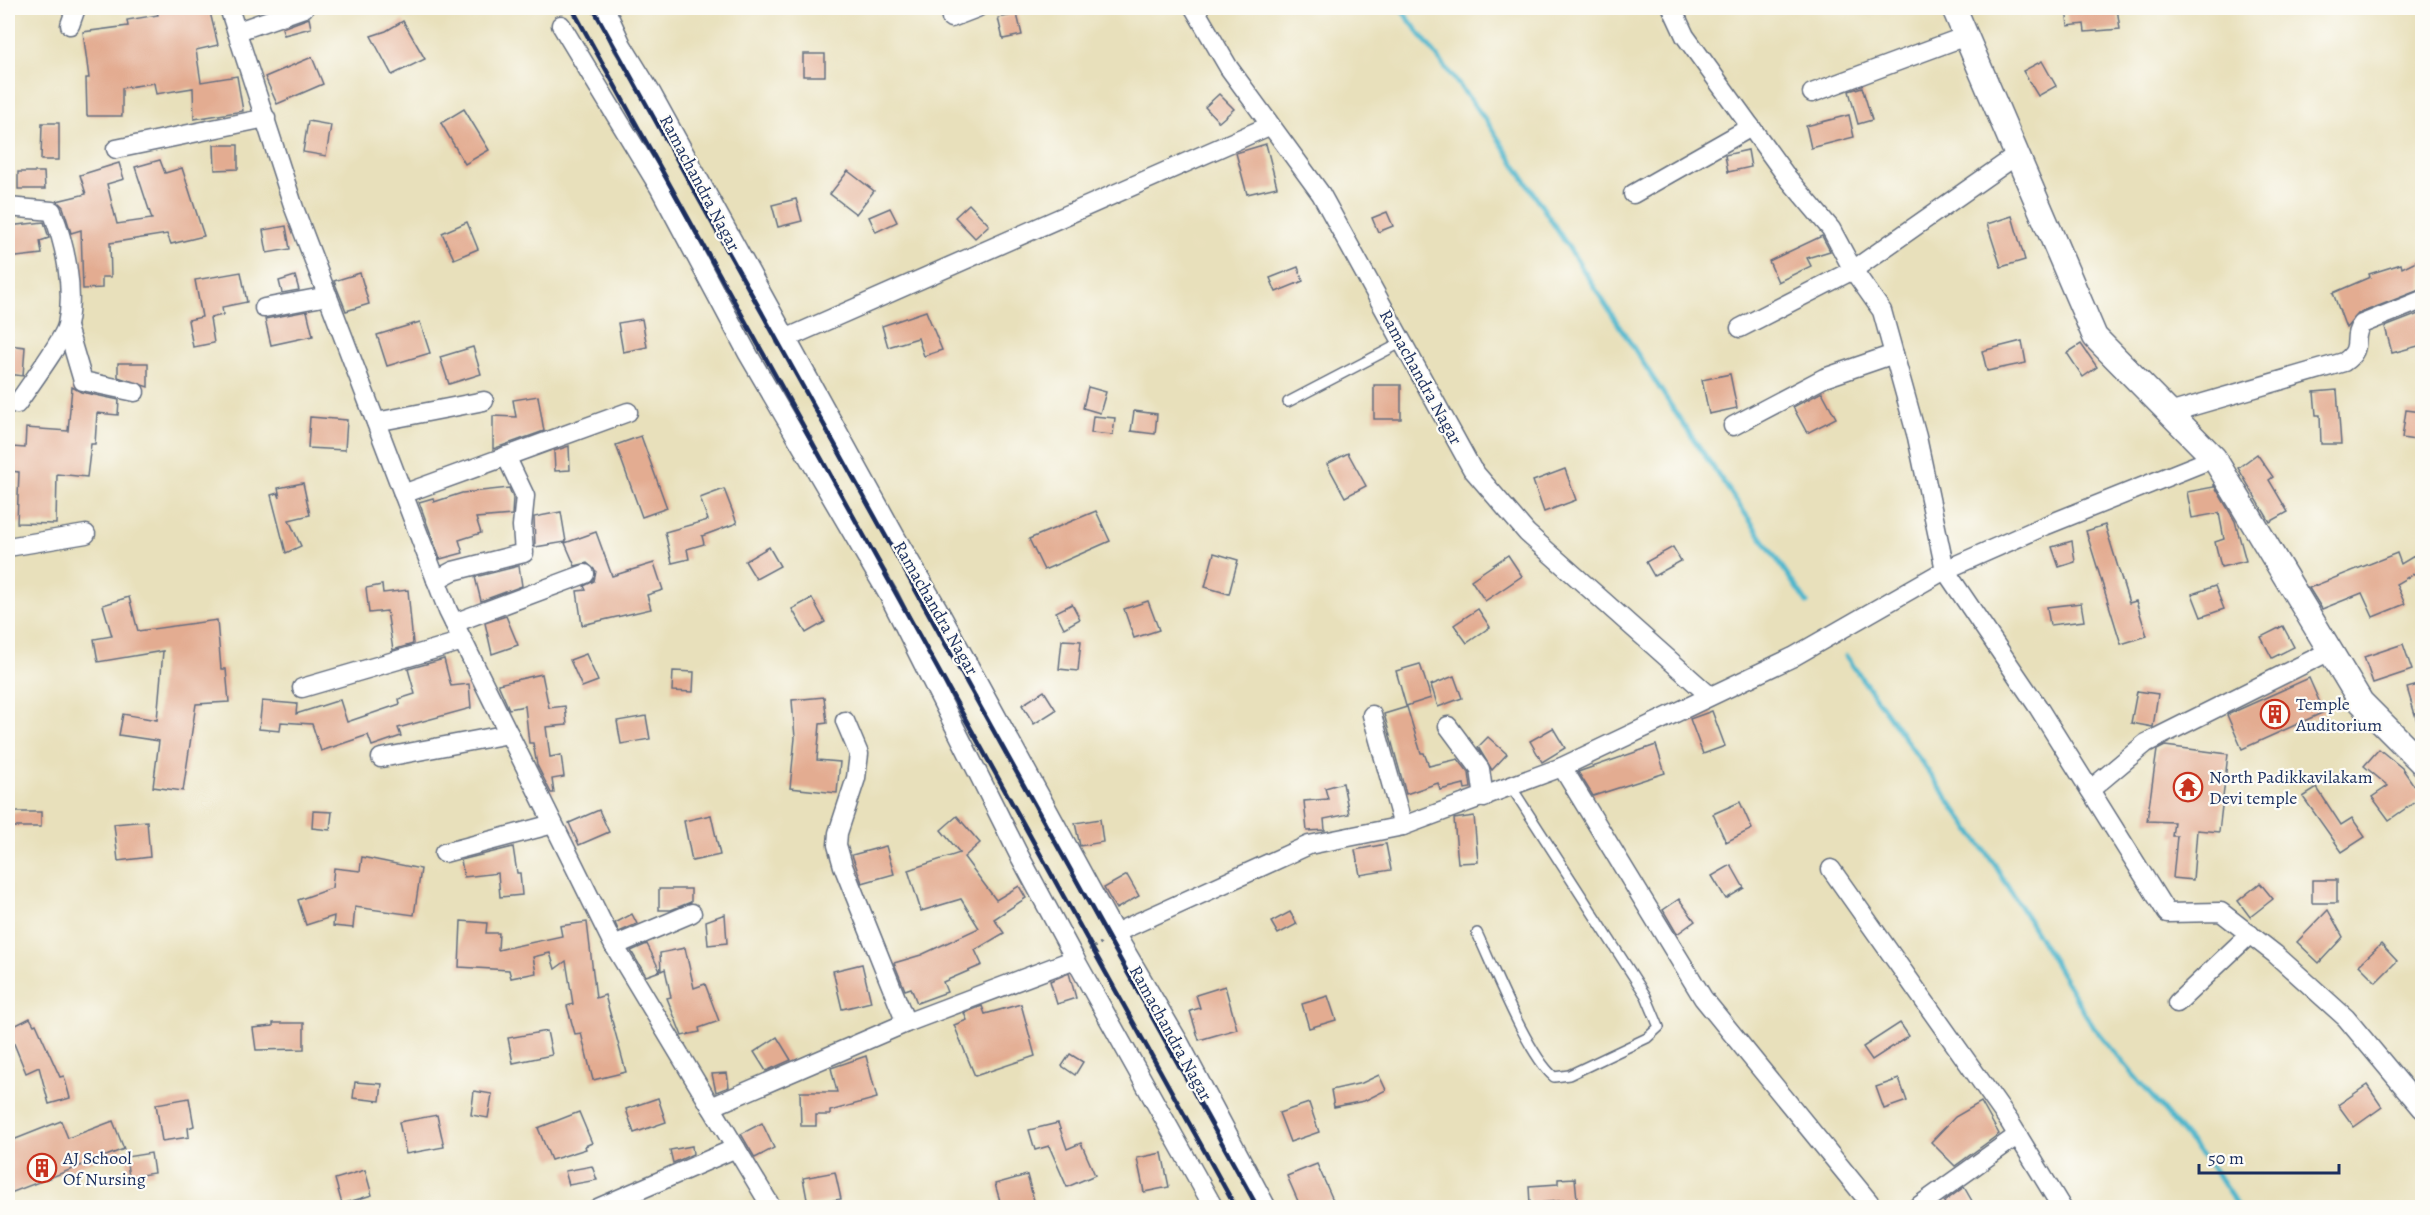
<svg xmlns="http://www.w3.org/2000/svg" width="2430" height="1215" viewBox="0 0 2430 1215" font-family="Alegreya,serif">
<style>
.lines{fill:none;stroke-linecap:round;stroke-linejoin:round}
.stream{stroke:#4eb6cc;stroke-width:5}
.building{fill:#e3ac91}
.service-casing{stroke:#636d7f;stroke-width:12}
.minor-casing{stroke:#636d7f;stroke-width:21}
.tertiary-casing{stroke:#636d7f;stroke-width:27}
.path{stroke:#636d7f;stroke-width:3;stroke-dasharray:1.5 4.5;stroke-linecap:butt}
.service{stroke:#fff;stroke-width:9}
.minor{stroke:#fff;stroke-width:18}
.tertiary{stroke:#fff;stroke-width:24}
.rail{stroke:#1b2f5e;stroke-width:4.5}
.labels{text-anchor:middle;stroke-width:4.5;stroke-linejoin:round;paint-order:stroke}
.street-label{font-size:18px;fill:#1b2f5e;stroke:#fdfcf7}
.poi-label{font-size:18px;fill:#1b2f5e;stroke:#fdfcf7;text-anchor:start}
</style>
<rect width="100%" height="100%" fill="#fdfcf7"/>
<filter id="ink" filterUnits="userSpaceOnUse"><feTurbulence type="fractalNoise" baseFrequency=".0167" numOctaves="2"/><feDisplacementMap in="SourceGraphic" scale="12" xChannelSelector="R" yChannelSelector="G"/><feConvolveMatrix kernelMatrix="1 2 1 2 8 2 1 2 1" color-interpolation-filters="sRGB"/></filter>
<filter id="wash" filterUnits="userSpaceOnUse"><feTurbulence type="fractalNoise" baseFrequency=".008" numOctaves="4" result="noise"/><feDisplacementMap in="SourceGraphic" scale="24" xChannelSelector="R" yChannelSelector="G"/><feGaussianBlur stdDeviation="1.35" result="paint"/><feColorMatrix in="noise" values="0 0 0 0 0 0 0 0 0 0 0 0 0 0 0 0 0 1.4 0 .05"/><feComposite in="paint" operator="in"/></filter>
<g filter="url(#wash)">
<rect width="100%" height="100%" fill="#e8e0bb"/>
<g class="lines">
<!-- stream -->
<g class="stream">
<polyline points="1400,8 1488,123 1679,418 1807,603"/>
<polyline points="1846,656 1995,865 2094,1028 2213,1169 2239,1208"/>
</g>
</g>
<g id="blocks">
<!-- building -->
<g class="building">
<polygon points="156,8 209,8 218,45 196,50 201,82 237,76 243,111 194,119 193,88 156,94 154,83 122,88 122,116 87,116 86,78 89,78 83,32 128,26 127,20 158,15"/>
<polygon points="2066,8 2117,8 2120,29 2085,32 2084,24 2068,26"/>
<polygon points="1017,14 1022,35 1003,39 998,18"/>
<polygon points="309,18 311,28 284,35 282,28"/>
<polygon points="403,21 425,59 392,75 371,36 386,31"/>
<rect x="803" y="54" width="22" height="22"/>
<polygon points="312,57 323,84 277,104 265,77"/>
<polygon points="2042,61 2056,86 2038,96 2023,71"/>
<polygon points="1862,87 1872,120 1858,124 1849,91"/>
<polygon points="1219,94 1234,109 1219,122 1205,107"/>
<polygon points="464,109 489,150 465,164 441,123"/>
<polygon points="1849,115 1854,137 1811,148 1806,126"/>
<polygon points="308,121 331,125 326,156 303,152"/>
<polygon points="42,123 59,123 59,160 41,160"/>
<polygon points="1266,144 1277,187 1247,194 1236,153"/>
<polygon points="214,145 238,145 238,169 215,170"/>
<polygon points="1748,150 1751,167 1728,172 1725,155"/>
<polygon points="160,160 165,173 182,168 204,236 171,244 167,234 110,243 111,277 102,277 102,288 83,289 81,230 71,233 63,207 57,201 86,194 80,175 119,163 124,179 107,184 117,224 152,219 135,167"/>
<polygon points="848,171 874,191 856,214 830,194"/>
<polygon points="18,172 44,172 45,189 18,189"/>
<polygon points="796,199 802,221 778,227 772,205"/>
<polygon points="969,204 989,225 975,238 955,217"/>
<polygon points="890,208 897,222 876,232 869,217"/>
<polygon points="1387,212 1393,226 1378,232 1372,218"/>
<polygon points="2012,216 2025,260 2001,267 1987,224"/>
<polygon points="44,222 49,238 40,241 42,254 8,258 8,226"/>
<polygon points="467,222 478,249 454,259 442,233"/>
<polygon points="286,226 290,249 267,253 263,230"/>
<polygon points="1822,236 1830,251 1807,258 1811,266 1778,282 1769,261"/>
<polygon points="2422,258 2422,289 2358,314 2346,328 2333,293 2370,277 2369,274 2401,264 2402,268"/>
<polygon points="1298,267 1303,281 1276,292 1270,278"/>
<polygon points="241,272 247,302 222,307 223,315 210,318 214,343 193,347 188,320 202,317 195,280"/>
<polygon points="360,273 369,304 346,311 334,281"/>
<polygon points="295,276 299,290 282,293 279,281"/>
<polygon points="307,311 313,336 271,345 265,319"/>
<polygon points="926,311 942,350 924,356 918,338 888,347 882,326"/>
<polygon points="2421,313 2422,345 2392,353 2385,327"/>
<polygon points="642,319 647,347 623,352 618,323"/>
<polygon points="420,322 430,353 387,366 377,335"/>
<polygon points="2022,341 2026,363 1987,371 1982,351"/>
<polygon points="2081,344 2097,367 2083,377 2067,353"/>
<polygon points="8,345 25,347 23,376 8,374"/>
<polygon points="473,347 481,374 449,384 440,357"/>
<polygon points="118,363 148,363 148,387 118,377"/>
<polygon points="1730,374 1737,408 1709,414 1702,380"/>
<rect x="1374" y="385" width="27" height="34"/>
<polygon points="72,387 81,392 119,400 118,415 97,413 95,444 91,444 87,477 57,474 56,524 17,523 19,472 10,471 12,447 25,448 26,428 68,431"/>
<polygon points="1088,387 1106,392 1100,413 1083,408"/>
<polygon points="2337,390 2341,444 2321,444 2320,415 2316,415 2314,392"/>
<polygon points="1822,392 1836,418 1807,433 1793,407"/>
<polygon points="538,396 544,431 493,449 493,416 516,417 513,400"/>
<polygon points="2406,410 2422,412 2422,441 2402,438"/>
<polygon points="1134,411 1157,414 1155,434 1131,431"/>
<polygon points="1093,416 1115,418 1113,435 1091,433"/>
<polygon points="310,417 347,420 345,450 308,448"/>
<polygon points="641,436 667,508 642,517 616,445"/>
<polygon points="569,446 570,470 555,471 554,451"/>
<polygon points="1348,453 1366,486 1345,497 1327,464"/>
<polygon points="2257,454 2273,477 2269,480 2288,512 2270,522 2238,468"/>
<polygon points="1565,469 1576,500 1544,512 1533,481"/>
<polygon points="303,483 310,515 289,520 301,546 286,553 271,495 278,493 280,498 278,488"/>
<polygon points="2214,485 2235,521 2246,561 2221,567 2215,542 2224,539 2219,513 2192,518 2187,492 2214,487"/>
<polygon points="509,488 513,498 512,515 476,518 481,533 459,540 463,553 440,559 419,502 433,498 434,502 462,493"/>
<polygon points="724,489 737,523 702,536 704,544 687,549 689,559 672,563 665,532 708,520 700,498"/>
<polygon points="1096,511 1110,541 1044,570 1029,539"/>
<polygon points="561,512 566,542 535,547 534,517"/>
<polygon points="2105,525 2129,603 2136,601 2147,636 2121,644 2086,531"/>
<polygon points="596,532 612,576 654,563 663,590 647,595 651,609 582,625 577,591 586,590 584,586 594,581 596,571 587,563 575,566 565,543"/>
<polygon points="2072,541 2075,562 2059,567 2052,547"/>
<polygon points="769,547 780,566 756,579 745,561"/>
<polygon points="1673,547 1681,561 1654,576 1646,562"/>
<polygon points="1214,553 1238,560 1229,594 1205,587"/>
<polygon points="2397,553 2401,564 2414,556 2422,569 2396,584 2405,604 2373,617 2362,593 2322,609 2309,588"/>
<polygon points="1508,555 1522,576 1485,601 1471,580"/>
<polygon points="519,566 522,586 481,601 475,577"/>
<polygon points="382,585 383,593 408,590 413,644 393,650 387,611 369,613 366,588"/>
<polygon points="2215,586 2224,609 2201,617 2192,594"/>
<polygon points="129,597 138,631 217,620 221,669 226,669 229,702 196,704 183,791 153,787 159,741 119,735 123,714 157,720 163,651 98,662 94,639 112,636 103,605"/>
<polygon points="812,598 825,622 806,633 792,609"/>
<polygon points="1148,601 1159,630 1134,638 1124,609"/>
<polygon points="2081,603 2084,621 2050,625 2047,607"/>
<polygon points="1072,604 1080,619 1064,628 1056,612"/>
<polygon points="1478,609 1490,627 1467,643 1454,625"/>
<polygon points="506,616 518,645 492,654 485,623"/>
<polygon points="2283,626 2294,647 2272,658 2261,637"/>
<polygon points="1062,640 1081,641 1078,671 1059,669"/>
<polygon points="2403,644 2412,670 2373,683 2364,657"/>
<polygon points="586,654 598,681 582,687 570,660"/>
<polygon points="444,659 451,686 469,684 471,708 398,728 401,736 372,746 368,735 321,751 312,724 281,722 280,731 259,729 262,701 297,704 296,714 340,700 347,722 400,704 399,699 415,694 408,669"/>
<polygon points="1420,664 1431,698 1406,706 1396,671"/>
<polygon points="673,671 694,672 693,692 672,691"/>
<polygon points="542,674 549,708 565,706 567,725 546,727 550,757 561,755 564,777 552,779 554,793 551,793 537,765 533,743 529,743 525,706 509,709 498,684"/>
<polygon points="1454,676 1462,698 1438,707 1431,685"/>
<polygon points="2309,678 2324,712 2242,749 2227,715"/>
<polygon points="2422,684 2422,728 2419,728 2407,688"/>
<polygon points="1044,691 1056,710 1034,724 1022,705"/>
<polygon points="2137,691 2158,694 2153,727 2131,723"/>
<polygon points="824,697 827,723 820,724 817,760 840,762 837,793 790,788 795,738 792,700"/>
<polygon points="1407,707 1421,753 1424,753 1429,766 1458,759 1469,773 1471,788 1465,789 1464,784 1440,790 1438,783 1406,794 1384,714"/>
<polygon points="1712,711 1725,746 1703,754 1690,719"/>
<polygon points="646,716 650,739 621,744 617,721"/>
<polygon points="1553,728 1565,748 1542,762 1530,741"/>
<polygon points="1488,737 1507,754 1492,770 1478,747"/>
<polygon points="1656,745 1665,773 1593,796 1578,772"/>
<polygon points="2165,746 2228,754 2219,832 2197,830 2193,880 2173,878 2177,836 2172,836 2174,822 2147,821 2157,750"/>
<polygon points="2379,749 2402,768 2422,797 2389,820 2372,797 2388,786 2364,766"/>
<polygon points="1343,783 1349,814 1324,819 1325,830 1307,831 1304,801 1328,799 1325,788"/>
<polygon points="2317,788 2341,825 2352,818 2365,837 2342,852 2303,797"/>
<polygon points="1740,802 1752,829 1726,842 1713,814"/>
<polygon points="599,810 609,832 579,845 569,823"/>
<polygon points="313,811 332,812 330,830 312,828"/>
<rect x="13" y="812" width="28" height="15"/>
<polygon points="711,815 720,855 692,861 684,821"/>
<polygon points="957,816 980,843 964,857 996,900 1019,886 1026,898 994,919 1004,933 975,950 982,965 943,982 947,992 917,1003 911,988 905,990 894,963 921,955 979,928 961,899 921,911 908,870 960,853 941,830"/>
<polygon points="1474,816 1478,862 1458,863 1454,819"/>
<polygon points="1100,819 1103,842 1080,846 1075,823"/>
<polygon points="147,821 150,857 118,861 114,824"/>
<polygon points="1386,844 1391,870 1360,875 1355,850"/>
<polygon points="886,846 894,874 862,883 852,855"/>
<polygon points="513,847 517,873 520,873 522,895 500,897 498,873 464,877 461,860"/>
<polygon points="362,857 421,869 414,915 355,907 353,928 333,926 334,916 306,925 298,900 332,888 334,868 360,871"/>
<polygon points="1731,865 1744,888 1726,899 1712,876"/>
<polygon points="1127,875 1139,896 1116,909 1104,888"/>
<rect x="2312" y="880" width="25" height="23"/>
<polygon points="2260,883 2273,899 2250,917 2238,901"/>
<polygon points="659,889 691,889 691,902 671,910 659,910"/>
<polygon points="1679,899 1695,921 1677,934 1663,910"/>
<polygon points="2328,910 2343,937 2319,963 2297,942"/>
<polygon points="1290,912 1297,924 1278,934 1271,922"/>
<polygon points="632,914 637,924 619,932 615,923"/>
<polygon points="725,914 727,943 708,945 706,921"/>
<polygon points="461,921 487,923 486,933 499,933 498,950 562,936 560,926 587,922 596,998 605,995 626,1072 593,1080 581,1033 575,1034 567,1006 573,1004 566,961 555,969 550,953 533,957 536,973 511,978 509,970 459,967"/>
<polygon points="647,944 660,971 646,976 631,951"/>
<polygon points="2381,944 2397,961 2376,982 2359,965"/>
<polygon points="685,948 694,988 705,984 719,1021 699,1028 700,1032 682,1036 667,998 671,997 665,969 661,971 660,953"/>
<polygon points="862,964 871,1002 842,1009 833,971"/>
<polygon points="1069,973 1076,998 1057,1004 1050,981"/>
<polygon points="1225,986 1237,1029 1199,1040 1190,1011 1200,1008 1196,995"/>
<polygon points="1328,996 1336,1020 1309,1028 1302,1004"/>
<polygon points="1021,1004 1035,1056 975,1076 954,1025 967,1020 964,1013 982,1006 985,1014"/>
<polygon points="30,1018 34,1025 36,1024 60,1077 64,1076 70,1098 49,1104 39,1067 26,1073 8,1029"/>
<polygon points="273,1023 304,1023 304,1049 256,1050 253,1028 273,1026"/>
<polygon points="1900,1023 1909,1036 1872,1060 1863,1047"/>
<polygon points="547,1031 552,1055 513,1063 508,1038"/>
<polygon points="777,1037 791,1060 766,1071 754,1052"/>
<polygon points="1070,1054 1083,1062 1075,1075 1062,1066"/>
<polygon points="866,1056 877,1098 830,1111 830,1115 816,1115 816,1126 801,1126 800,1092 837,1092 831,1068"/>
<polygon points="727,1073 729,1087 716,1092 712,1074"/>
<polygon points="1379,1075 1386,1090 1364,1101 1334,1107 1331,1090 1362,1083"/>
<polygon points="1899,1079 1907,1101 1884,1109 1876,1087"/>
<polygon points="355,1082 382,1084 380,1101 353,1098"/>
<polygon points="2367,1085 2382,1107 2354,1127 2338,1105"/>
<polygon points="474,1091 492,1094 488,1118 471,1115"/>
<polygon points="189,1098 194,1126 188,1128 189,1137 162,1141 156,1104"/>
<polygon points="658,1098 666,1122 634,1133 626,1109"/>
<polygon points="1981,1102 1999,1134 1955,1166 1931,1142 1955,1117"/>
<polygon points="1309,1103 1319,1132 1290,1142 1279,1113"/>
<polygon points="579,1112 592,1143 585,1146 586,1149 551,1160 538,1128"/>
<polygon points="437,1115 444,1147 406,1154 399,1122"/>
<polygon points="61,1121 68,1138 113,1121 124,1149 8,1194 8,1142"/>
<polygon points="762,1123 774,1148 755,1158 741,1134"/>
<polygon points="1058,1123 1067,1149 1081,1143 1095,1175 1067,1187 1049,1146 1035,1150 1029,1130"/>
<polygon points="692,1146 693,1154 673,1163 670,1150"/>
<polygon points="151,1153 154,1173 129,1177 126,1157"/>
<polygon points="1162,1153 1169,1187 1144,1192 1137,1158"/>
<polygon points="1317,1164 1333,1200 1313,1208 1301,1208 1287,1176"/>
<polygon points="592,1166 597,1180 569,1185 565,1171"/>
<polygon points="365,1170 372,1195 342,1204 335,1179"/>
<polygon points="835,1172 841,1199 808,1205 803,1178"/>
<polygon points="1027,1175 1035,1204 1022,1208 1002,1208 995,1184"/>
<polygon points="1575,1178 1577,1199 1530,1204 1529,1186 1558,1184 1558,1179"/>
<polygon points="1964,1187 1976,1208 1947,1208 1944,1202"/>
</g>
</g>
</g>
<g filter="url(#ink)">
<use href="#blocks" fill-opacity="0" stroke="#636d7f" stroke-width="1.5"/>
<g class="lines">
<!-- service casing -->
<g class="service-casing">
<g id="service">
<polyline points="1288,402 1401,343"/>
<path d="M1477 933C1494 969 1527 1054 1554 1077L1569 1075 1647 1038 1659 1027 1646 996 1512 788"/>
</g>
</g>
<!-- minor casing -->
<g class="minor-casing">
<g id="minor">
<polyline points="229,8 294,208 448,611 612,942 772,1208"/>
<polyline points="605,8 622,45 652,94 897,539 937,607 1115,933 1179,1042 1267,1208"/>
<polyline points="1194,8 1229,68 1321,194 1472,469 1527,533 1710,696"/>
<polyline points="1672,8 1685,36 1787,177 1831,229 1853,270 1882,311 1917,437 1945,570 2038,707 2167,913 2221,912 2275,954 2346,1018 2422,1109"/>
<polyline points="951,18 977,8"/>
<polyline points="70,25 76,8"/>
<polyline points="561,25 659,187 748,354 889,596 1018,853 1075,959"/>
<polyline points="238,31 304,8"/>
<polyline points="1812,93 1966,36"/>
<polyline points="116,149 266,118"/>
<polyline points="1633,194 1751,127"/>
<path d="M8 207 52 211C65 244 75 289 67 325 64 339 27 389 17 404"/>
<polyline points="264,308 328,296"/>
<polyline points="67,327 83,381 135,392"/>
<polyline points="1740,328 1853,270 2017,155"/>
<polyline points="785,339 1269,126"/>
<path d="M2169 413 2344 362C2365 348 2350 338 2362 324L2422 300"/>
<polyline points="376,422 484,401"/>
<polyline points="1733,426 1824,378 1894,354"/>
<polyline points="403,494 628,412"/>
<polyline points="8,547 86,534"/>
<polyline points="436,580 453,571 524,553 522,526 525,496 506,456"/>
<polyline points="454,623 585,574"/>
<polyline points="302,688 463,641"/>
<polyline points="1372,715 1403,826"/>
<polyline points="845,721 859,754 856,778 838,833 837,845 843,866 906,1023"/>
<polyline points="1448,726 1480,769 1484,798"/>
<polyline points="381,758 509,734"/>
<polyline points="1562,767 1703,998 1874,1208"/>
<polyline points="2090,790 2146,743 2330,651"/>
<polyline points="444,853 553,824"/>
<polyline points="1831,869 2009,1121 2062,1208"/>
<polyline points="1115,933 1309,845 1403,826 1562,767 1793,657 1945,570 2042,527 2214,458"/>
<polyline points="614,946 692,913"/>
<polyline points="2177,1003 2250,934"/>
<polyline points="711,1107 906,1023 1075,959 1214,1208"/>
<polyline points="598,1208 736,1148"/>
<polyline points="1916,1208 2018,1135"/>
</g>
</g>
<!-- tertiary casing -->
<g class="tertiary-casing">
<polyline id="tertiary" points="1954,8 2095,337 2214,458 2361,702 2422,763"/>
</g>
<!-- path -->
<polyline class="path" points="1089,950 1101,943"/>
<!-- service -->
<use href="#service" class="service"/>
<!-- minor -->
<use href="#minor" class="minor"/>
<!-- tertiary -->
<use href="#tertiary" class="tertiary"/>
<!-- rail -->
<g class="rail">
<polyline points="572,8 1236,1208"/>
<polyline points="593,8 1258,1208"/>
</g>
</g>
</g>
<!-- icons -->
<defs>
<g id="building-ring" transform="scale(1.5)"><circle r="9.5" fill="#fdfcf7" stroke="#c8321e" stroke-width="1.5"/><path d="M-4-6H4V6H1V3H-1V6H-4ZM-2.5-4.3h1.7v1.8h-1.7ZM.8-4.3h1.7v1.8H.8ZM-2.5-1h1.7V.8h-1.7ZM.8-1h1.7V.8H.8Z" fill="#c8321e"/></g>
<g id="temple-ring" transform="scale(1.5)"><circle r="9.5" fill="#fdfcf7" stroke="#c8321e" stroke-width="1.5"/><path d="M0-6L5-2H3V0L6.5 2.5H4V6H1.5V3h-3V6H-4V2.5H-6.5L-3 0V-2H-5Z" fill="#c8321e"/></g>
</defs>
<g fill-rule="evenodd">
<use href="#building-ring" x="2275" y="714"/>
<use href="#temple-ring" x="2188" y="787"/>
<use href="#building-ring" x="42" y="1168"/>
</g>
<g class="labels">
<!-- street labels -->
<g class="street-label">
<text transform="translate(700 183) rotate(62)" y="6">Ramachandra Nagar</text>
<text transform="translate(1421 377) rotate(61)" y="6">Ramachandra Nagar</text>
<text transform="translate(936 608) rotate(60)" y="6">Ramachandra Nagar</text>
<text transform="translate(1171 1033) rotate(61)" y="6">Ramachandra Nagar</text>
</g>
<!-- poi labels -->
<g class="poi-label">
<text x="2296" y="710">Temple<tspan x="2296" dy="21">Auditorium</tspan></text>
<text x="2209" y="783">North Padikkavilakam<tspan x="2209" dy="21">Devi temple</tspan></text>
<text x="63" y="1164">AJ School<tspan x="63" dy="21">Of Nursing</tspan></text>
</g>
</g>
<!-- margin -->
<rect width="2430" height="1215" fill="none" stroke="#fdfcf7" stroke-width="30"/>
<!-- scale -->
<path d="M2199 1164v9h140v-9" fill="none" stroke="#1b2f5e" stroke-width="3"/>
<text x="2208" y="1164" font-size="18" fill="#1b2f5e" stroke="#fdfcf7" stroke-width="4.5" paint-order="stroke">50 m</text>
</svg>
